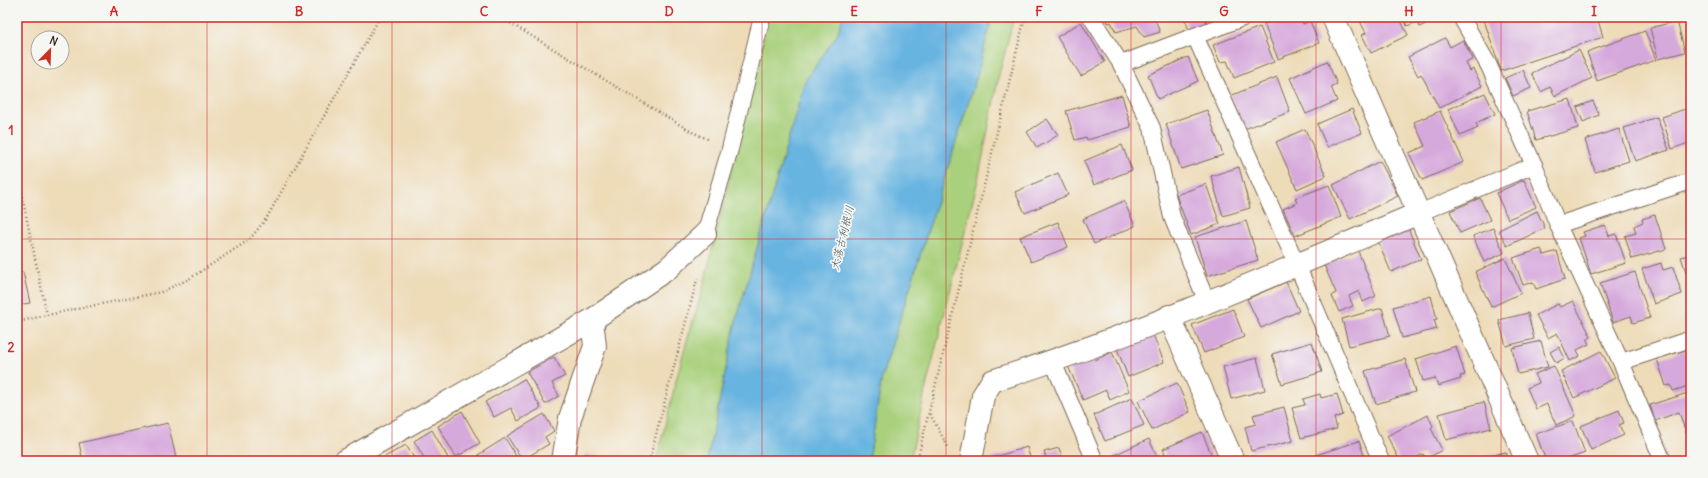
<svg xmlns="http://www.w3.org/2000/svg" width="1708" height="478" viewBox="0 0 1708 478" font-family="Delius,'Klee One',sans-serif">
<style>
.green{fill:#a9d07b;stroke:#727d4c}
.water{fill:#67b4e1;stroke:#516f80}
.building{fill:#d6a9dc}
.lines{fill:none;stroke-linecap:round;stroke-linejoin:round}
.service-casing{stroke:#7a6854;stroke-width:18}
.minor-casing{stroke:#7a6854;stroke-width:24}
.path{stroke:#7a6854;stroke-width:2.5;stroke-dasharray:1 3;stroke-linecap:butt}
.service{stroke:#fff;stroke-width:16}
.minor{stroke:#fff;stroke-width:22}
.grid{fill:none;stroke:#d62828;stroke-width:1;stroke-opacity:0.55}
.labels{text-anchor:middle;stroke-width:3.5;stroke-linejoin:round;paint-order:stroke}
.water-label{font-size:11px;font-style:italic;fill:#4a5a62;stroke:#f6f6f2}
.neatline{fill:none;stroke:#d62828;stroke-width:1.5}
.grid-label{font-size:13px;text-anchor:middle;font-weight:bold;fill:#d62828}
</style>
<rect width="100%" height="100%" fill="#f6f6f2"/>
<filter id="ink" filterUnits="userSpaceOnUse"><feTurbulence type="fractalNoise" baseFrequency=".025" numOctaves="2"/><feDisplacementMap in="SourceGraphic" scale="8" xChannelSelector="R" yChannelSelector="G"/><feConvolveMatrix kernelMatrix="1 2 1 2 8 2 1 2 1" color-interpolation-filters="sRGB"/></filter>
<filter id="wash" filterUnits="userSpaceOnUse"><feTurbulence type="fractalNoise" baseFrequency=".012" numOctaves="4" result="noise"/><feDisplacementMap in="SourceGraphic" scale="16" xChannelSelector="R" yChannelSelector="G"/><feGaussianBlur stdDeviation="0.9" result="paint"/><feColorMatrix in="noise" values="0 0 0 0 0 0 0 0 0 0 0 0 0 0 0 0 0 1.4 0 .05"/><feComposite in="paint" operator="in"/></filter>
<g filter="url(#wash)">
<rect width="100%" height="100%" fill="#eedcb9"/>
<!-- green -->
<g class="green">
<polygon points="768,17 843,17 837,35 805,81 735,325 707,461 656,461 682,357 703,288"/>
<polygon points="992,17 1014,17 999,75 978,180 926,387 910,461 869,461 882,376 978,72"/>
</g>
<!-- water -->
<polygon class="water" points="843,17 992,17 978,72 882,376 869,461 707,461 735,325 805,81 837,35"/>
<g id="blocks">
<!-- building -->
<g class="building">
<polygon points="1106,17 1154,17 1160,32 1144,37 1137,26 1116,32 1111,22 1108,23"/>
<polygon points="1184,17 1204,17 1207,23 1189,30"/>
<polygon points="1281,17 1300,17 1303,24 1310,21 1319,43 1278,59 1264,24"/>
<polygon points="1358,17 1399,17 1408,35 1371,53 1362,35 1366,33"/>
<polygon points="1403,17 1439,17 1439,18 1419,27 1417,22 1407,26"/>
<polygon points="1483,17 1597,17 1603,37 1501,71"/>
<polygon points="1677,21 1685,52 1658,59 1650,28"/>
<polygon points="1081,22 1105,62 1081,76 1057,37"/>
<polygon points="1260,27 1274,62 1234,78 1227,61 1220,62 1213,45"/>
<polygon points="1645,31 1656,60 1597,81 1587,52"/>
<polygon points="1445,38 1450,47 1463,40 1473,59 1466,63 1470,71 1473,69 1482,86 1439,108 1421,74 1418,76 1408,57"/>
<polygon points="1579,50 1592,78 1555,96 1550,87 1541,92 1532,73"/>
<polygon points="1188,57 1198,81 1158,99 1148,75"/>
<polygon points="1327,61 1337,84 1331,87 1337,101 1306,114 1290,78"/>
<polygon points="1523,70 1531,88 1513,96 1505,78"/>
<polygon points="1277,77 1290,112 1244,129 1230,96"/>
<polygon points="1485,93 1495,114 1476,123 1478,128 1460,136 1448,109"/>
<polygon points="1122,95 1131,127 1087,140 1086,137 1075,140 1066,111"/>
<polygon points="1570,99 1578,128 1536,140 1527,111"/>
<polygon points="1593,101 1599,115 1583,122 1577,107"/>
<polygon points="1691,107 1691,142 1672,149 1662,117"/>
<polygon points="1352,109 1362,133 1327,147 1317,124"/>
<polygon points="1207,110 1223,155 1181,169 1166,124"/>
<polygon points="1440,111 1464,162 1422,180 1409,153 1425,146 1414,122"/>
<polygon points="1657,117 1669,150 1635,161 1624,128"/>
<polygon points="1047,119 1058,135 1037,148 1027,132"/>
<polygon points="1305,129 1326,176 1297,189 1276,142"/>
<polygon points="1619,129 1629,161 1595,172 1585,140"/>
<polygon points="1122,145 1132,170 1094,185 1084,161"/>
<polygon points="1380,161 1398,196 1350,219 1333,185"/>
<polygon points="1239,167 1250,208 1223,216 1211,176"/>
<polygon points="1058,173 1068,195 1025,213 1015,192"/>
<polygon points="1524,180 1536,207 1508,219 1496,193"/>
<polygon points="1206,184 1220,224 1191,235 1176,195"/>
<polygon points="1329,185 1341,217 1295,236 1283,209 1297,203 1295,198"/>
<polygon points="1480,198 1490,220 1460,233 1450,211"/>
<polygon points="1124,201 1135,226 1094,244 1083,219"/>
<polygon points="1537,211 1545,228 1507,246 1499,230"/>
<polygon points="1655,215 1666,249 1632,259 1625,236 1636,233 1634,226 1643,222 1642,219"/>
<polygon points="1246,221 1258,260 1207,276 1195,237"/>
<polygon points="1058,222 1068,247 1031,262 1020,237"/>
<polygon points="1605,225 1609,236 1616,234 1626,263 1591,274 1579,238 1585,236 1583,232"/>
<polygon points="1408,228 1421,259 1391,272 1378,241"/>
<polygon points="1493,228 1504,253 1484,262 1473,236"/>
<polygon points="1541,249 1544,255 1557,251 1565,279 1536,289 1533,282 1523,285 1513,258"/>
<polygon points="1358,251 1376,296 1363,302 1359,291 1349,296 1353,306 1339,312 1332,296 1336,293 1324,265"/>
<polygon points="1691,254 1691,287 1681,257"/>
<polygon points="1505,258 1521,293 1491,307 1475,272"/>
<polygon points="1661,263 1663,270 1673,267 1682,294 1654,304 1642,269"/>
<polygon points="23,272 30,303 17,305 17,273"/>
<polygon points="1635,272 1650,318 1633,323 1631,316 1613,322 1600,283"/>
<polygon points="1286,282 1299,311 1261,328 1247,299"/>
<polygon points="1431,296 1437,319 1434,320 1437,329 1402,338 1393,307"/>
<polygon points="1573,301 1591,337 1587,340 1589,344 1577,350 1580,356 1570,361 1557,333 1548,338 1536,315 1558,304 1560,307"/>
<polygon points="1382,308 1390,336 1349,346 1342,319"/>
<polygon points="1233,309 1244,337 1204,353 1192,325"/>
<polygon points="1528,313 1534,339 1506,346 1499,320"/>
<polygon points="1152,332 1164,362 1128,377 1116,346"/>
<polygon points="1541,341 1548,367 1518,374 1512,348"/>
<polygon points="1312,342 1322,372 1282,384 1272,354"/>
<polygon points="1456,346 1465,375 1460,376 1461,379 1438,386 1435,378 1423,381 1416,359"/>
<polygon points="1559,347 1565,358 1556,363 1550,352"/>
<polygon points="1689,349 1691,355 1691,385 1673,391 1671,385 1666,386 1657,359"/>
<polygon points="1601,351 1615,378 1574,398 1561,371"/>
<polygon points="1112,352 1129,391 1110,400 1106,390 1083,400 1068,366 1093,356 1095,360"/>
<polygon points="554,357 565,376 552,383 559,396 545,404 527,372"/>
<polygon points="1257,358 1265,390 1231,399 1223,367"/>
<polygon points="1405,359 1415,392 1376,404 1365,371"/>
<polygon points="1554,366 1576,416 1556,425 1547,404 1536,409 1527,388 1539,383 1535,374"/>
<polygon points="524,379 541,408 518,421 511,408 494,417 485,402"/>
<polygon points="1177,383 1190,412 1152,430 1138,401"/>
<polygon points="1691,392 1691,431 1686,433 1679,412 1655,421 1650,405"/>
<polygon points="1320,394 1321,398 1337,394 1343,415 1334,418 1337,429 1301,438 1292,408 1305,405 1303,399"/>
<polygon points="1132,398 1144,425 1105,441 1094,415"/>
<polygon points="1484,402 1491,428 1446,440 1439,414"/>
<polygon points="1284,407 1293,441 1251,451 1245,427 1256,424 1253,415"/>
<polygon points="1619,410 1624,423 1619,425 1624,435 1591,450 1581,426"/>
<polygon points="462,411 480,443 456,457 438,426"/>
<polygon points="544,414 554,431 545,437 549,444 522,460 507,436"/>
<polygon points="1428,415 1433,426 1431,428 1442,450 1426,459 1423,454 1409,461 1400,461 1387,436"/>
<polygon points="1573,421 1585,453 1562,461 1546,461 1536,434"/>
<polygon points="168,423 176,458 163,461 83,461 79,443"/>
<polygon points="432,430 448,458 442,461 426,461 414,441"/>
<polygon points="1202,432 1214,461 1168,461 1163,449"/>
<polygon points="505,438 519,461 482,461 478,455"/>
<polygon points="1149,439 1159,461 1117,461 1114,455"/>
<polygon points="1359,441 1366,461 1318,461 1316,455"/>
<polygon points="406,445 416,461 384,461 383,458"/>
<polygon points="1027,447 1031,461 982,461"/>
<polygon points="1059,448 1063,461 1047,461 1044,452"/>
<polygon points="1506,452 1509,461 1470,461 1470,460"/>
<polygon points="585,454 607,458 607,461 584,461"/>
</g>
</g>
</g>
<g filter="url(#ink)">
<use href="#blocks" fill-opacity="0" stroke="#7a6854" stroke-width="1"/>
<g class="lines">
<!-- service casing -->
<g class="service-casing">
<g id="service">
<polyline points="1091,17 1121,64 1152,128 1172,217 1207,302"/>
<polyline points="1461,17 1489,66 1534,165 1558,225 1621,362 1663,461"/>
<polyline points="1195,36 1297,265 1381,461"/>
<polyline points="1121,64 1245,17"/>
<polyline points="1419,213 1534,165"/>
<polyline points="1558,225 1691,181"/>
<polyline points="705,234 730,149 762,17"/>
<polyline points="1053,362 1095,461"/>
<polyline points="1621,362 1691,339"/>
</g>
</g>
<!-- minor casing -->
<g class="minor-casing">
<g id="minor">
<polyline points="1333,17 1527,461"/>
<polyline points="1169,316 1233,461"/>
<polyline points="345,461 592,320 667,269 705,234"/>
<polyline points="563,461 570,418 595,346 592,320"/>
<path d="M971 461 983 396 992 381C1137 335 1278 273 1419 213"/>
</g>
</g>
<!-- path -->
<g class="path">
<polyline points="500,17 692,132 710,140"/>
<polyline points="17,173 47,315 17,322"/>
<polyline points="47,315 161,292 189,279 249,240 266,219 380,17"/>
<polyline points="930,414 948,447"/>
<polyline points="649,461 698,276"/>
<polyline points="917,461 1025,17"/>
</g>
<!-- service -->
<use href="#service" class="service"/>
<!-- minor -->
<use href="#minor" class="minor"/>
</g>
</g>
<!-- grid -->
<path class="grid" d="M207 17V461M392 17V461M577 17V461M762 17V461M946 17V461M1131 17V461M1316 17V461M1501 17V461M17 239H1691"/>
<g class="labels">
<!-- water labels -->
<g class="water-label">
<text transform="translate(842 238) rotate(-76)" y="4">大落古利根川</text>
</g>
</g>
<!-- margin -->
<rect width="1708" height="478" fill="none" stroke="#f6f6f2" stroke-width="44"/>
<!-- north arrow -->
<g transform="translate(50 50) rotate(23)"><circle r="19" fill="#f6f6f2" stroke="#aba49d"/>
<path d="M0-3L7 15L0 10L-7 15Z" fill="#c8321e"/>
<text y="-6" font-size="11" font-weight="bold" text-anchor="middle" fill="#3b2a1e">N</text>
</g>
<rect x="22" y="22" width="1664" height="434" class="neatline"/>
<g class="grid-label">
<text x="114" y="16">A</text>
<text x="299" y="16">B</text>
<text x="484" y="16">C</text>
<text x="669" y="16">D</text>
<text x="854" y="16">E</text>
<text x="1039" y="16">F</text>
<text x="1224" y="16">G</text>
<text x="1409" y="16">H</text>
<text x="1594" y="16">I</text>
<text x="11" y="135">1</text>
<text x="11" y="352">2</text>
</g>
</svg>
